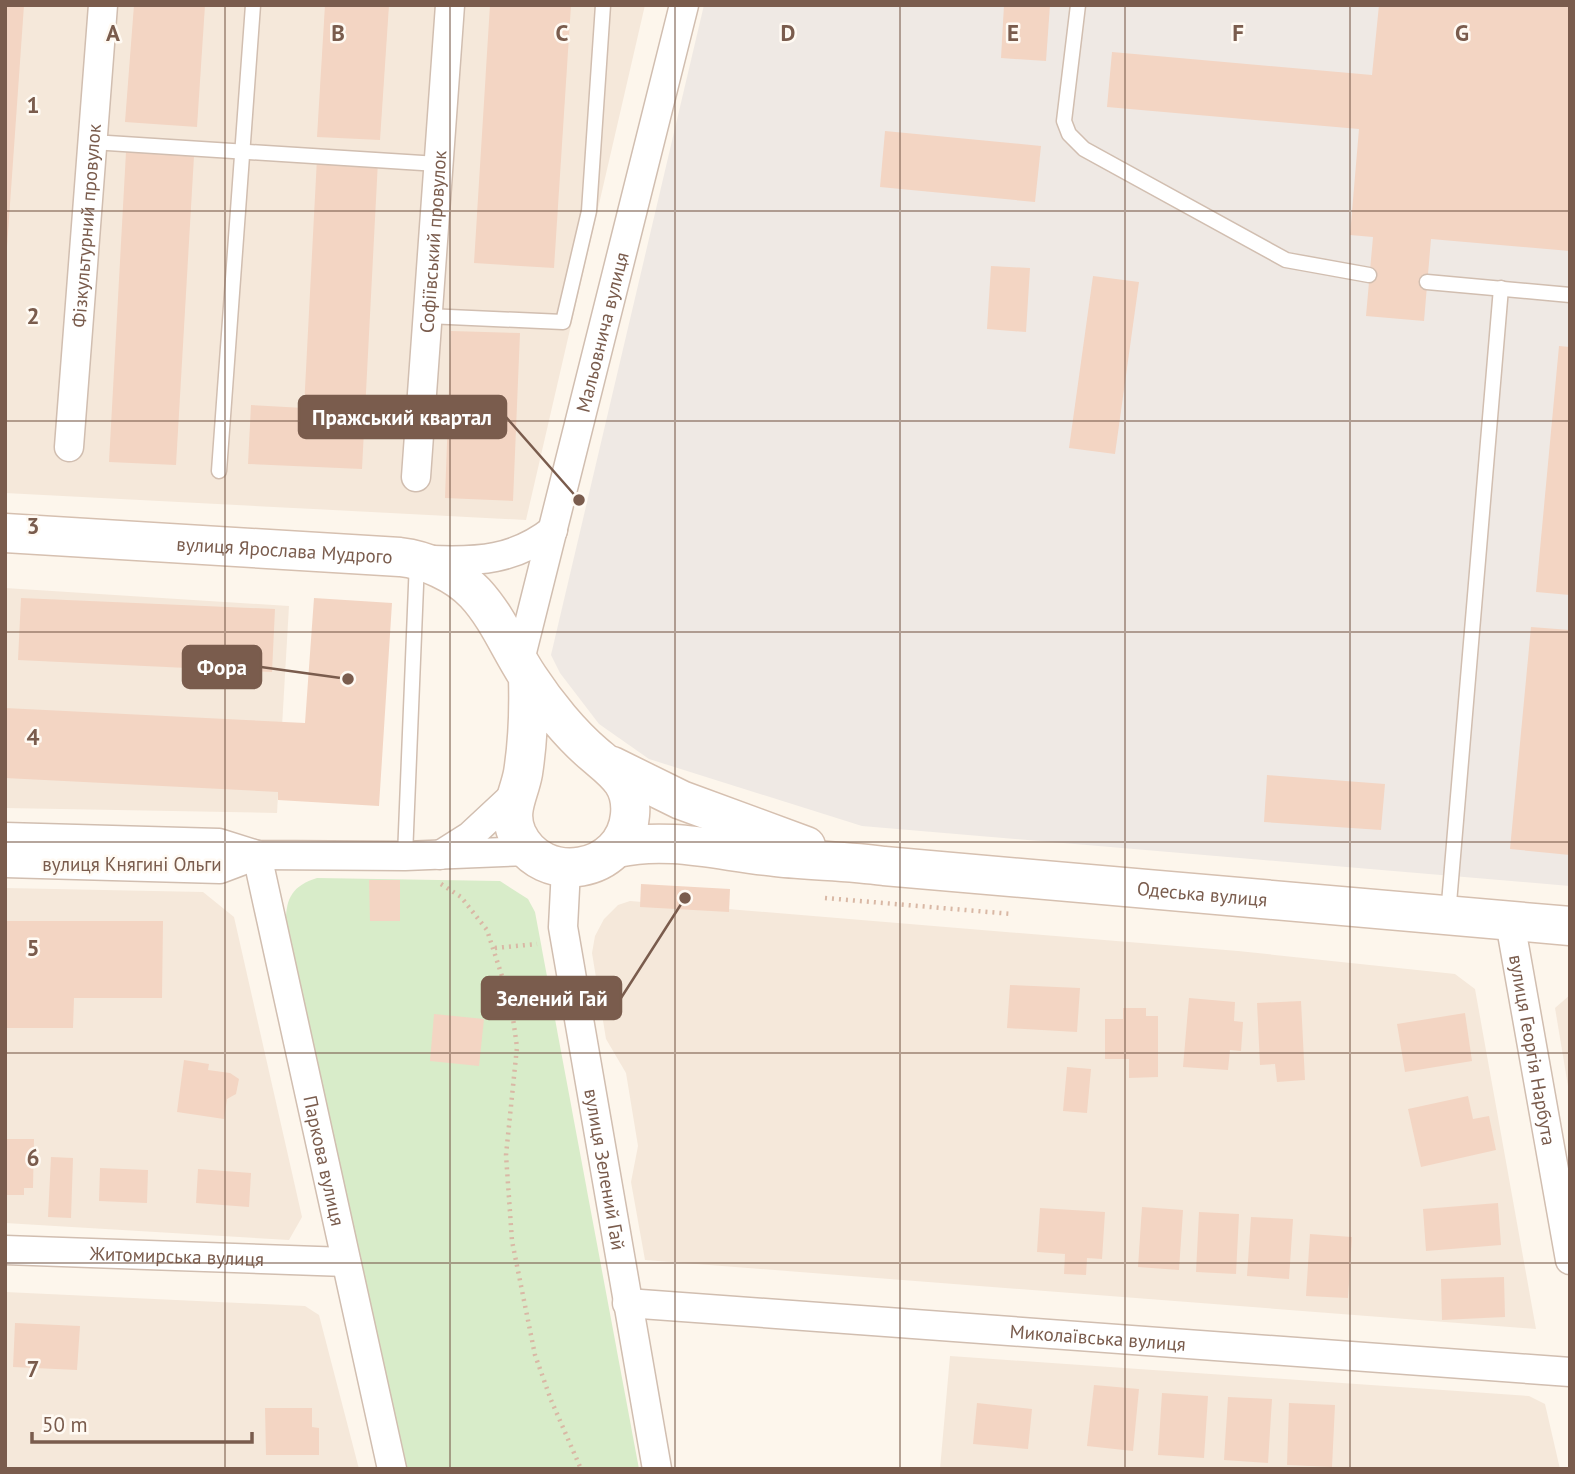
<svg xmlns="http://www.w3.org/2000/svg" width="1575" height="1474" viewBox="0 0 1575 1474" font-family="'PT Sans',sans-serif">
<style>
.residential{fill:#f5e8da}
.industrial{fill:#efe9e4}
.green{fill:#d8ecc9}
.building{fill:#f3d5c3}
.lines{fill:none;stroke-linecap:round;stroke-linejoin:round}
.lane-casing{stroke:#d1beb0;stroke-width:17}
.street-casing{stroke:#d1beb0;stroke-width:31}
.secondary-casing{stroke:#d6c0b0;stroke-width:41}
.path{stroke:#d9b8a5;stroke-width:4.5;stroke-dasharray:2 5;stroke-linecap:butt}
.lane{stroke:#fff;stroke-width:14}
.street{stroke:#fff;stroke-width:28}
.secondary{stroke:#fff;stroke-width:38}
.grid{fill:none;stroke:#7a5c4d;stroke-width:2;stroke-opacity:0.55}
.labels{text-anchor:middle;stroke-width:5;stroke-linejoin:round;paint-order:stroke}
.street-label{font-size:19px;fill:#7a5c4d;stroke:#fffaf3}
.grid-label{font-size:23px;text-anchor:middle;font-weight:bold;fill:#7a5c4d;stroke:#fffaf3;stroke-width:5;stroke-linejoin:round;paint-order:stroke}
.leader{fill:none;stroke:#7a5c4d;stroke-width:2.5}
.callout-dot{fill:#7a5c4d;stroke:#fffaf3;stroke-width:2.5}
.callout{fill:#7a5c4d;stroke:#7a5c4d;stroke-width:2.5}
.callout-label{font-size:21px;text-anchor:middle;font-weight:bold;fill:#fff}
</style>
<rect width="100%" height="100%" fill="#fdf6ec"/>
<!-- residential -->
<g class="residential">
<polygon points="5,5 645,5 526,520 5,493"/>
<polygon points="5,588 289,606 277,813 5,808"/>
<polygon points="5,888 203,892 234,917 302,1217 289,1240 5,1223"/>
<polygon points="630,901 1238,951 1455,974 1475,989 1536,1329 645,1260 631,1182 638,1146 626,1073 606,1039 592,953 595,936 604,919 618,905"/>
<polygon points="1570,995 1570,1098 1555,1008"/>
<polygon points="5,1292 305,1306 319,1315 359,1469 5,1469"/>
<polygon points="950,1356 1529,1396 1545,1404 1560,1469 940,1469"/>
</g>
<!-- industrial -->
<polygon class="industrial" points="704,5 1570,5 1570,886 862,826 649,759 599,724 560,673 551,655"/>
<!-- green -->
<path class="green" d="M317 878 500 881 528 899 535 912 639 1469H407L286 926C285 900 291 886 317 878Z"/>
<!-- building -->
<g class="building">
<polygon points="5,5 24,5 7,247 5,247"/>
<polygon points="134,5 205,5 197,127 125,122"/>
<polygon points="325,5 389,5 380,140 317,137"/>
<polygon points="490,5 571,5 554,268 474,263"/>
<polygon points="1004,5 1050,5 1046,61 1001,58"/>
<polygon points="1379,5 1570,5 1570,251 1431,239 1424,321 1366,316 1373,237 1350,235 1359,129 1107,107 1112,52 1372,75"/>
<polygon points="885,131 1041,146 1035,202 880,187"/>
<polygon points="126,152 194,156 176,465 109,462"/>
<polygon points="317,158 378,161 362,469 248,464 251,405 304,408"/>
<polygon points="991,266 1030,268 1026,332 987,329"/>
<polygon points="1093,276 1139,282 1115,454 1069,448"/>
<polygon points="451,331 520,333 513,501 445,498"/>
<polygon points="1559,346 1570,347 1570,595 1536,592"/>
<polygon points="21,598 275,609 272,672 18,660"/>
<polygon points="314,598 392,603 379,806 278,800 278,792 5,778 5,708 305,723"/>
<polygon points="1531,627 1570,630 1570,855 1510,849"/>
<polygon points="1267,775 1385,784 1381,830 1264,822"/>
<polygon points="369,880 400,880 400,921 370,921"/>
<polygon points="641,884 730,889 729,912 640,907"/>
<polygon points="6,921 163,921 162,998 74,998 73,1028 6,1028"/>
<polygon points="1010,985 1080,988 1077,1032 1007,1028"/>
<polygon points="1189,998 1235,1002 1234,1021 1243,1022 1241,1051 1230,1050 1228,1070 1183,1067"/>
<polygon points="1301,1001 1305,1080 1277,1082 1275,1064 1260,1065 1257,1003"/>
<polygon points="1123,1008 1146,1008 1146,1016 1158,1016 1158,1077 1129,1078 1129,1059 1105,1059 1105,1019 1123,1019"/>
<polygon points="1465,1013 1472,1061 1405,1072 1397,1024"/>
<polygon points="434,1014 484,1019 479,1066 430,1061"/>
<polygon points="184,1060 209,1064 208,1070 230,1073 239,1079 236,1094 227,1099 224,1119 177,1112"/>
<polygon points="1067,1067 1091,1069 1087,1113 1063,1111"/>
<polygon points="1468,1096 1473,1119 1489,1116 1496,1150 1421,1167 1408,1109"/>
<polygon points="5,1139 34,1139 33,1188 24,1188 24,1195 5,1195"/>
<polygon points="51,1157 73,1158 71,1218 48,1217"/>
<polygon points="100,1168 148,1170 147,1203 99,1201"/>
<polygon points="198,1169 251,1173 249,1207 196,1203"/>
<polygon points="1498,1203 1501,1245 1426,1251 1423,1209"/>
<polygon points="1142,1207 1183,1210 1179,1270 1138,1267"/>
<polygon points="1040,1208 1105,1212 1102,1259 1087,1258 1086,1275 1064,1274 1065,1254 1037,1252"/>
<polygon points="1199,1212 1239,1214 1236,1274 1196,1272"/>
<polygon points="1251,1217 1293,1219 1289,1279 1247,1276"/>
<polygon points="1310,1234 1352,1237 1348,1298 1306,1296"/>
<polygon points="1504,1277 1505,1317 1442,1320 1441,1279"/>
<polygon points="15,1323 80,1326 77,1370 13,1367"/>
<polygon points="1094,1385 1139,1389 1133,1451 1087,1446"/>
<polygon points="1162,1393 1208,1396 1204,1458 1158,1455"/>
<polygon points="1228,1397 1272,1399 1268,1463 1224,1460"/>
<polygon points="977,1403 1032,1409 1028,1449 973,1444"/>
<polygon points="1289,1403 1335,1405 1332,1467 1287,1465"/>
<polygon points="265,1408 312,1408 312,1427 319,1428 319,1455 266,1455"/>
</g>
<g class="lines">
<!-- lane casing -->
<g class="lane-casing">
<g id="lane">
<polyline points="1078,5 1064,121 1069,134 1084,149 1286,260 1369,275"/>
<polyline points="92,142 438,164"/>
<polyline points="1427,282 1570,295"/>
<polyline points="427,316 563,322 589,211 603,5"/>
<polyline points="219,471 253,5"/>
<polyline points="405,856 417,561"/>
<polyline points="1448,915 1501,288"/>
</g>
</g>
<!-- street casing -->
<g class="street-casing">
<g id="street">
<path id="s1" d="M69 447 103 5"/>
<path id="s2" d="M416 477 450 5"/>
<path d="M431 560C478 562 515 560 553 530"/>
<path id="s3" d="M520 660 684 5"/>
<polyline points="5,837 219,843 257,855 405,856 529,851"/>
<path id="s4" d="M257 855 392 1469"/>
<polyline points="440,855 470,836 514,795"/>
<polyline points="5,863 220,869 257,855"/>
<path id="s5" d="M566 869 563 927 657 1469"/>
<path id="s6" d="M1510 922 1570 1260"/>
<path id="s7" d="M5 1250 346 1262"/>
<path id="s8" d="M627 1303 1570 1372"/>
</g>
</g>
<!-- secondary casing -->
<g class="secondary-casing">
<g id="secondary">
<path id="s9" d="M5 533 400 557C426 560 456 573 475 593 499 619 510 650 529 678 546 704 571 735 595 755 615 772 633 784 630 815 625 873 542 888 517 834 507 811 519 795 523 773 528 741 529 709 528 677"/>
<polyline points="612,766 681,800 806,846"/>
<path id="s10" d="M617 848C670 836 722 852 776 857 812 861 848 861 884 866L1570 926"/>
</g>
</g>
<!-- path -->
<g class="path">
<polyline points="441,884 461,897 487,930 511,1004 517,1047 506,1155 512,1241 535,1355 551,1400 581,1469"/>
<polyline points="825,898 1012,914"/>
<polyline points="495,948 537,944"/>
</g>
<!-- lane -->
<use href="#lane" class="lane"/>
<!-- street -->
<use href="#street" class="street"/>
<!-- secondary -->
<use href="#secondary" class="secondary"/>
</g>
<!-- grid -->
<path class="grid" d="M225 5V1469M450 5V1469M675 5V1469M900 5V1469M1125 5V1469M1350 5V1469M5 211H1570M5 421H1570M5 632H1570M5 842H1570M5 1053H1570M5 1263H1570"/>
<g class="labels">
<!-- street labels -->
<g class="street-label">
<text dy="7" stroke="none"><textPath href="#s1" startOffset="222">Фізкультурний провулок</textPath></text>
<text dy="7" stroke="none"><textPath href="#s2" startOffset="236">Софіївський провулок</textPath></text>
<text dy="7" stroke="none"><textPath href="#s3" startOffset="338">Мальовнича вулиця</textPath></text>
<text dy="7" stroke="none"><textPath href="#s9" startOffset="280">вулиця Ярослава Мудрого</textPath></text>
<text x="132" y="871">вулиця Княгині Ольги</text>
<text dy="7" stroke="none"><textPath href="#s10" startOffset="588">Одеська вулиця</textPath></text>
<text dy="7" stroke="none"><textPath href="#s6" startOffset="130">вулиця Георгія Нарбута</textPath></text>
<text dy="7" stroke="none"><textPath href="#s4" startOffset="313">Паркова вулиця</textPath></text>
<text dy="7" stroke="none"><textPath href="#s5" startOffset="304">вулиця Зелений Гай</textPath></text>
<text dy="7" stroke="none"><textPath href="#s7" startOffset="172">Житомирська вулиця</textPath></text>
<text dy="7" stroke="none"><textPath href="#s8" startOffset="472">Миколаївська вулиця</textPath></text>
</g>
</g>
<g class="grid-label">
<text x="113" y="41">A</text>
<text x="338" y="41">B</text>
<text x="562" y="41">C</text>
<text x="788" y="41">D</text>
<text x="1013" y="41">E</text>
<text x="1238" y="41">F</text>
<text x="1462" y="41">G</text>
<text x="33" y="113">1</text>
<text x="33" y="324">2</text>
<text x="33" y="534">3</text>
<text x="33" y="745">4</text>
<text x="33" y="956">5</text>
<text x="33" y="1166">6</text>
<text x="33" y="1377">7</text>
</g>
<!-- callouts -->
<path class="leader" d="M579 500L506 417M348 679L261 667M685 898L621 998"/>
<g class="callout-dot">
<circle cx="579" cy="500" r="7"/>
<circle cx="348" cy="679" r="7"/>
<circle cx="685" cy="898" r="7"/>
</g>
<g class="callout">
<rect x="299" y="396" width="207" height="42" rx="7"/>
<rect x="183" y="646" width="78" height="42" rx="7"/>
<rect x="482" y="977" width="139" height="42" rx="7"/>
</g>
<g class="callout-label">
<text x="402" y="425">Пражський квартал</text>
<text x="222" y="675">Фора</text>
<text x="552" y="1006">Зелений Гай</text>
</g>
<!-- border -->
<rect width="1575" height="1474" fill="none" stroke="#7a5c4d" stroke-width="14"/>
<!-- scale -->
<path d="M32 1432v10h220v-10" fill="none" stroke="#7a5c4d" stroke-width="3.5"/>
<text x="42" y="1432" font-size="21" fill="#7a5c4d" stroke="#fffaf3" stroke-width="5" paint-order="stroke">50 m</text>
</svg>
